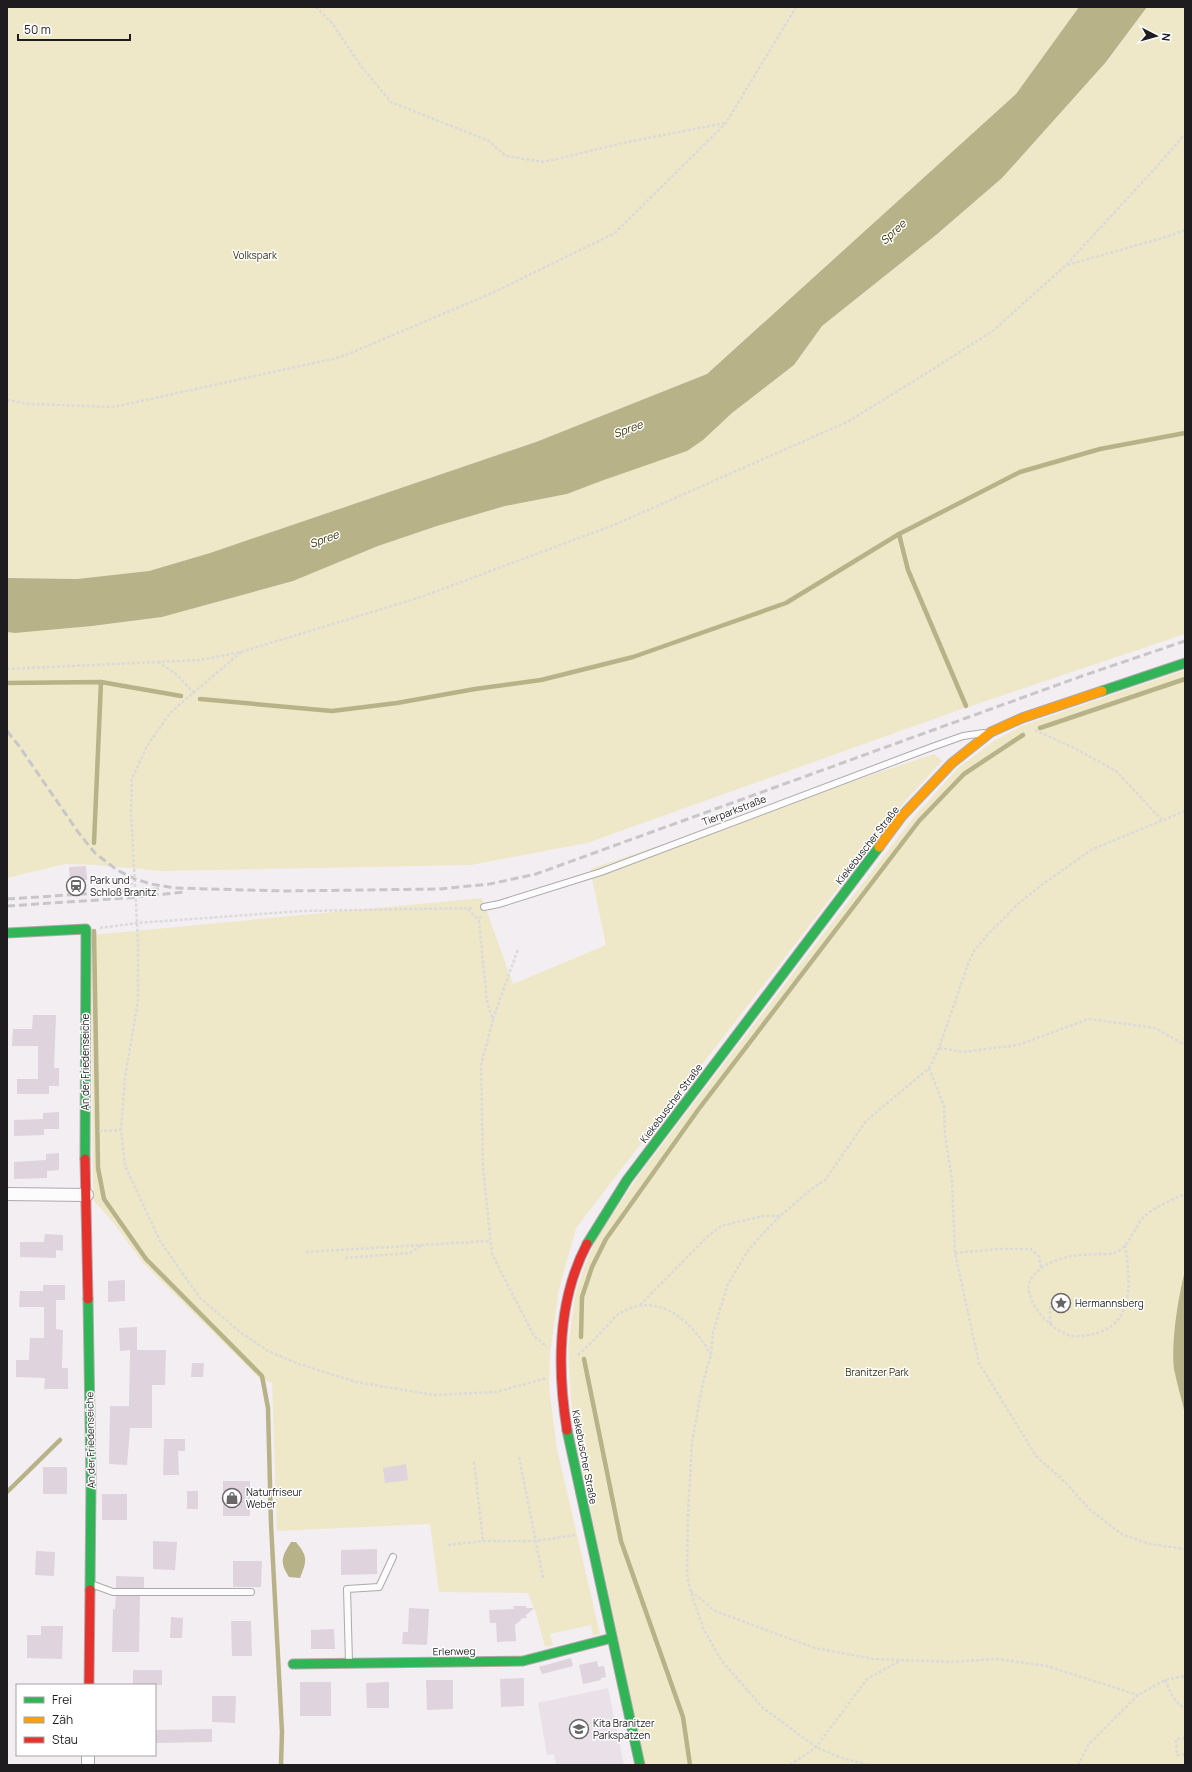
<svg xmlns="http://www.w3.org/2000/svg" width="1192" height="1772" viewBox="0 0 1192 1772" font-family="Manrope,sans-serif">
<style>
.built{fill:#eae0e8}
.green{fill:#eee8c8}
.water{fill:#b8b288}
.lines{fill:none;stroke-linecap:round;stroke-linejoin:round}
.stream{stroke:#b8b288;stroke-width:4.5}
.building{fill:#dfd3dd}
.lane-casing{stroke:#ada9ac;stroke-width:8}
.street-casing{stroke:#ada9ac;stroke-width:14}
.fast-casing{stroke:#ada9ac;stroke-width:11}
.slow-casing{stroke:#ada9ac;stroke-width:11}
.jam-casing{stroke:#ada9ac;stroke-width:11}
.path{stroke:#dadada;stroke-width:2.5;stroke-dasharray:3 2;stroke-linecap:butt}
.lane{stroke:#fdfcfd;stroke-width:6}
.street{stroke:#fdfcfd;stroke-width:12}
.fast{stroke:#30b455;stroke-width:9}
.slow{stroke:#ff9f0a;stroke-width:9}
.jam{stroke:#e5322d;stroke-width:9}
.rail{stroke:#c8c7c8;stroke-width:3;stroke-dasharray:8 4;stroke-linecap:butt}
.labels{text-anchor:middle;stroke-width:3;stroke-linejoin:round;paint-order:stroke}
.park-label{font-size:10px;fill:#333014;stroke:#fff}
.street-label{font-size:10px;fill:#1e1c1e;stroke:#fff}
.poi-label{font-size:10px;fill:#1e1c1e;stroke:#fff;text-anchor:start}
.water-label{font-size:11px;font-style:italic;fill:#383200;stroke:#fff}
</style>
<rect width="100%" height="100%" fill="#f3eef2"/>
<!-- built -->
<polygon class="built" points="608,1688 624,1765 556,1765 554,1754 547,1755 538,1703"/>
<!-- green -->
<g class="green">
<polygon points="7,7 1079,7 1016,94 707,374 536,442 210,553 149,571 77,579 7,578"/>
<polygon points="1147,7 1185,7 1185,634 959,710 587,843 471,865 161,871 96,865 65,864 7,878 7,632 15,633 92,626 162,617 293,581 378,546 437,526 505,506 567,494 703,440 732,413 794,365 822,326 936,235 1002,178 1109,59"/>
<polygon points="1185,670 1185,1765 645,1765 578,1451 571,1401 568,1348 575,1295 585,1265 597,1237 642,1171 808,954 914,817 958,768 994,741 1021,726"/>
<polygon points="934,754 942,761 907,799 576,1228 559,1289 550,1354 549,1388 557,1449 600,1634 593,1636 591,1625 550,1634 553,1645 545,1647 536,1613 528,1593 439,1592 430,1524 277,1531 272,1383 259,1378 143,1263 113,1222 93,1200 91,935 482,898 513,984 606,945 590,869"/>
</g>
<!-- water -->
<g class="water">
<polygon points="1079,7 1147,7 1106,62 1002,178 936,235 822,326 794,365 732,413 703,440 687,451 601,481 567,494 505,506 437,526 378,546 293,581 162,617 92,626 15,633 7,632 7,578 77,579 149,571 210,553 536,442 707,374 1016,94"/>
<path d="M1185 1271V1414C1182 1400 1177 1384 1174 1369 1171 1343 1178 1297 1185 1271Z"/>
<path d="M291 1542H296C308 1557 307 1560 300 1578L289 1577C279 1562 282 1556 291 1542Z"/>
</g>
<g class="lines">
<!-- stream -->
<g class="stream">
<polyline points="899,534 908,570 966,706"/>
<polyline points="7,683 101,682 181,696"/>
<polyline points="200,699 332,711 397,703 475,689 541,680 633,657 786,603 899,534 1020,472 1100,449 1185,433"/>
<polyline points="1040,728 1185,679"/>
<polyline points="94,843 101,682"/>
<polyline points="94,931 98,1168 104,1199 146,1259 262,1376 268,1408 271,1524 282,1732 281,1765"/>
<polyline points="581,1337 582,1297 592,1267 606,1239 698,1110 919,821 964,774 1023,735"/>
<polyline points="584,1359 621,1541 683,1717 690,1765"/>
<polyline points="7,1492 60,1440"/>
</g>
</g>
<!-- building -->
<g class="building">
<polygon points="86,866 87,880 70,881 69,867"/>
<polygon points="33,1015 56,1015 54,1068 59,1068 59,1086 49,1086 49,1094 17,1094 17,1079 38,1079 38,1046 12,1046 13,1029 32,1029"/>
<polygon points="59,1112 59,1129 44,1129 44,1135 14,1136 14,1120 43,1119 43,1113"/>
<polygon points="59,1153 59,1170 47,1171 47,1178 14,1179 14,1162 46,1160 46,1154"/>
<polygon points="45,1234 63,1235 63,1251 56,1250 56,1258 20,1257 20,1242 44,1242"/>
<polygon points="125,1280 125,1301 108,1302 108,1281"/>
<polygon points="43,1285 65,1285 65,1300 56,1300 56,1329 63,1330 62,1368 68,1368 68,1389 44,1389 45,1378 16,1377 16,1360 29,1360 30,1338 44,1338 44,1307 19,1307 20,1291 43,1291"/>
<polygon points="137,1327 137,1350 166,1350 165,1385 152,1385 152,1428 130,1428 127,1465 109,1464 110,1406 129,1406 130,1350 120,1351 119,1328"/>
<polygon points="192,1363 204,1363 203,1377 191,1377"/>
<polygon points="164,1439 185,1439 185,1451 178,1451 179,1475 163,1475"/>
<polygon points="406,1464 408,1480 385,1483 383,1468"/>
<rect x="43" y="1467" width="24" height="27"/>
<rect x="223" y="1481" width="27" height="35"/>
<rect x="187" y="1491" width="11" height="18"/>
<rect x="102" y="1494" width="25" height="26"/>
<polygon points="153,1541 177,1542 175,1570 153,1569"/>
<polygon points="377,1549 377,1574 341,1575 341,1550"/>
<polygon points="36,1551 55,1552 54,1576 35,1575"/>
<polygon points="233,1561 262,1561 261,1587 233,1587"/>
<polygon points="116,1576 144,1577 144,1588 116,1588"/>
<polygon points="116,1596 140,1596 139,1652 112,1652 113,1609 115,1609"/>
<polygon points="513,1606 526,1606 526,1608 534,1608 526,1615 527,1618 523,1618 515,1625 516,1641 497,1642 496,1623 490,1623 489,1610 514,1609"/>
<polygon points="409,1608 429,1609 427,1645 402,1644 403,1632 408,1632"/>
<polygon points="171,1617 183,1618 182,1638 170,1638"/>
<polygon points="231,1621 251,1621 252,1656 232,1656"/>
<polygon points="41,1626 63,1626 62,1659 27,1658 27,1635 41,1635"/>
<polygon points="334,1629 335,1649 311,1649 311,1630"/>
<polygon points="571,1658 573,1666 542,1674 539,1667"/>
<polygon points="597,1661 598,1667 604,1666 606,1677 601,1678 601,1680 583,1684 579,1665"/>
<rect x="133" y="1670" width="29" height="15"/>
<polygon points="524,1678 524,1706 501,1707 500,1679"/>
<polygon points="426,1680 453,1680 453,1709 427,1710"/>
<rect x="300" y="1682" width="31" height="34"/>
<polygon points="389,1682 389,1708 367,1708 366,1683"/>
<polygon points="212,1696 236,1696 235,1723 212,1722"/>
<polygon points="212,1729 212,1742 155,1743 155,1730"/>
</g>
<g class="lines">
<!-- lane casing -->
<g class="lane-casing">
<g id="lane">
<polyline points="484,907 499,904 601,872 932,747 963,736 984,733"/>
<polyline points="91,1584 113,1592 251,1592"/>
<polyline points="349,1662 347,1589 379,1587 393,1557"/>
</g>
</g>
<!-- street casing -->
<g class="street-casing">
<g id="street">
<polyline points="7,1194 87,1195"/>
<polyline points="88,1765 88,1755"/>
</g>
</g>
<!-- fast casing -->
<g class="fast-casing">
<g id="fast">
<polyline points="1102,691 1185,663"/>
<polyline points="7,933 86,929 85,1159"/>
<polyline points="587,1244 627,1180 879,847"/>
<polyline points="88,1299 91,1481 90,1590"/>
<polyline points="567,1430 640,1765"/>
<polyline points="293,1664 523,1661 612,1638"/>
</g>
</g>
<!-- slow casing -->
<g class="slow-casing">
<polyline id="slow" points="879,847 902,816 952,763 991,732 1022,718 1102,691"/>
</g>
<!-- jam casing -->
<g class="jam-casing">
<g id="jam">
<polyline points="85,1159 88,1299"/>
<path d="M567 1430C557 1368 557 1301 587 1244"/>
<polyline points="89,1685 90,1590"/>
</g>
</g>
<!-- path -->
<g class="path">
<polyline points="316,7 332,23 361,66 391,102 489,141 506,156 544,162 623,143 725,123"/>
<polyline points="1067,265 1166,237 1185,230"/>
<polyline points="7,400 29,404 114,407 341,357 490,294 615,233 726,123 796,7"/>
<polyline points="241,652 171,712 147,746 132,779 131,812 138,941 138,1000 125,1078 121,1130 125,1166 160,1241 200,1298 240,1332 268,1351 299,1364 356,1382 435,1395 496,1392 547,1378"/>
<polyline points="158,662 176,674 194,693"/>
<polyline points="7,669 200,660 241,652 421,597 614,525 847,422 927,373 994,330 1066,265 1159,164 1185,134"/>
<polyline points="1035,730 1076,749 1116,771 1163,821"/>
<polyline points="130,884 135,884"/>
<polyline points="468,909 479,921"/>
<polyline points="481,916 479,921 487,1002 493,1020 481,1065 483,1168 492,1254 534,1336 547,1347"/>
<polyline points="100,928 137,923 302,911 474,908"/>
<polyline points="493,1019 518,949"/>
<polyline points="939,1048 964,1052 1018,1045 1089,1019 1155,1028 1185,1045"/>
<polyline points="929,1068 944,1106 945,1134 952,1180 955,1253 979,1363 1036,1456 1065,1482 1090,1510 1123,1535 1150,1544 1185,1549"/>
<polyline points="99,1131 121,1130"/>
<path d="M1125 1245C1130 1278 1136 1325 1093 1334 1085 1336 1075 1338 1066 1334 1049 1328 1017 1295 1033 1276 1050 1257 1073 1255 1097 1254 1105 1254 1114 1255 1120 1250 1132 1241 1135 1225 1145 1216 1156 1206 1172 1200 1185 1194"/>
<polyline points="306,1252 489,1241"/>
<polyline points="955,1253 998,1249 1031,1249 1039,1257 1041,1268"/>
<polyline points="345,1258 410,1253 422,1245"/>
<circle cx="1063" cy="1302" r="5"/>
<polyline points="640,1305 707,1237 721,1226 763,1216 780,1216"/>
<path d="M1051 1324C1049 1314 1049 1303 1056 1295L1061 1297"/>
<path d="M578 1355C587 1347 596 1338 604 1329 610 1324 615 1315 622 1312 661 1291 693 1323 711 1355"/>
<polyline points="519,1457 543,1578"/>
<polyline points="474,1462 483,1541"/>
<polyline points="448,1545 483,1541 536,1541 575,1535"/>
<polyline points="691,1591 715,1611 815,1648 874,1659 952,1662 997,1659 1047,1666 1138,1695"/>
<path d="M1165 1680C1170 1691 1174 1703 1185 1708"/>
<polyline points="1185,1738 1176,1739 1177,1755 1185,1754"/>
<polyline points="790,1765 816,1747 867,1679 900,1661"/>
<polyline points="868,1765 839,1757 816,1747 763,1708 721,1660 703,1628 690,1590 687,1574 688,1516 692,1442 703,1382 711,1355 713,1332 728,1284 747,1252 757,1240 780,1216 810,1190 825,1180 866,1121 929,1068 939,1048 968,964 974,951 988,934 1018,904 1043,884 1091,850 1185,811"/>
<polyline points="1078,1765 1089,1744 1138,1695 1165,1680 1185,1676"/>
</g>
<!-- lane -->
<use href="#lane" class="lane"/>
<!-- street -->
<use href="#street" class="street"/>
<!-- fast -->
<use href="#fast" class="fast"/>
<!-- slow -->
<use href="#slow" class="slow"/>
<!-- jam -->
<use href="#jam" class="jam"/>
<!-- rail -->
<g class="rail">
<polyline points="7,731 19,746 78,832 95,853 117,870 135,879 151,884 175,888 284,891 439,889 490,884 536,874 1082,676 1185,641"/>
<polyline points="7,899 160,889"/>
<polyline points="7,906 127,898 184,892"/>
</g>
</g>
<!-- icons -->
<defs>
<g id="station-ring" transform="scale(1)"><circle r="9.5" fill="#fff" stroke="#696668" stroke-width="1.5"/><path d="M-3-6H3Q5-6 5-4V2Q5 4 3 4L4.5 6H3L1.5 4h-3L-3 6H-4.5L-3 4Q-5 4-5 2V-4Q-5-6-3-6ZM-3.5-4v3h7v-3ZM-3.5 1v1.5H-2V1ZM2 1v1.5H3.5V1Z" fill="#696668"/></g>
<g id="sight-ring" transform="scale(1)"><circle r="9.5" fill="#fff" stroke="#696668" stroke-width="1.5"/><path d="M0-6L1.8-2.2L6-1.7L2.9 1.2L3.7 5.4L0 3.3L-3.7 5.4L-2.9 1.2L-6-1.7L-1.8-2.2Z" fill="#696668"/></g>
<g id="shop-ring" transform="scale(1)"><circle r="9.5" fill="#fff" stroke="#696668" stroke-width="1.5"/><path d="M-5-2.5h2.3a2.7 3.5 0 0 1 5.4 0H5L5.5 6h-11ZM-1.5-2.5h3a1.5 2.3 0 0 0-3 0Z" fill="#696668"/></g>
<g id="school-ring" transform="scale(1)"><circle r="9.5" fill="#fff" stroke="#696668" stroke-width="1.5"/><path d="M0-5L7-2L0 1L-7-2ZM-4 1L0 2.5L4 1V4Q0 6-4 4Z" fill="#696668"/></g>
</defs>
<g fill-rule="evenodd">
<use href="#station-ring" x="76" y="886"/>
<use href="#sight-ring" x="1061" y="1303"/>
<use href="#shop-ring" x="232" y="1498"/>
<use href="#school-ring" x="579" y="1729"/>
</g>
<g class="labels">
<!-- park labels -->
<g class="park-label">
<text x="255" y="259">Volkspark</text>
<text x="877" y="1376">Branitzer Park</text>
</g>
<!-- street labels -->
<g class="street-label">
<text transform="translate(734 810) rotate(-21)" y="4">Tierparkstraße</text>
<text transform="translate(867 845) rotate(-52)" y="4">Kiekebuscher Straße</text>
<text transform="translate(85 1062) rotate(-90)" y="4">An der Friedenseiche</text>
<text transform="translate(671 1103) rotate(-53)" y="4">Kiekebuscher Straße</text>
<text transform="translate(90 1440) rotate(-91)" y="4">An der Friedenseiche</text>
<text transform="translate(585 1457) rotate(79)" y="4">Kiekebuscher Straße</text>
<text transform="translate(454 1651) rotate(-1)" y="4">Erlenweg</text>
</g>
<!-- poi labels -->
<g class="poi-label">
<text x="90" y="884">Park und<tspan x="90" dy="12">Schloß Branitz</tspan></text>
<text x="1075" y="1307">Hermannsberg</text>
<text x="246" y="1496">Naturfriseur<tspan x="246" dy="12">Weber</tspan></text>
<text x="593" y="1727">Kita Branitzer<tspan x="593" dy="12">Parkspatzen</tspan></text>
</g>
<!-- water labels -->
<g class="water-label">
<text transform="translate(893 232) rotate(-43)" y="4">Spree</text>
<text transform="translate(628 429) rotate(-20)" y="4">Spree</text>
<text transform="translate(324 539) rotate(-20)" y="4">Spree</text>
</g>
</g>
<!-- border -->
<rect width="1192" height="1772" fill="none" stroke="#1e1c1e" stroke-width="16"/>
<!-- legend -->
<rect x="16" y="1684" width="140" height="72" fill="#ffffff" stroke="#a5a4a5"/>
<rect x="24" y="1697" width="20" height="6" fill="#30b455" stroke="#a5a4a5"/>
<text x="52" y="1704" font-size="12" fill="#1e1c1e">Frei</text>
<rect x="24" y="1717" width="20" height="6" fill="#ff9f0a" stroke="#a5a4a5"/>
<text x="52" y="1724" font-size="12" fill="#1e1c1e">Zäh</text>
<rect x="24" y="1737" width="20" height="6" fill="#e5322d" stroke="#a5a4a5"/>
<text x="52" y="1744" font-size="12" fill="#1e1c1e">Stau</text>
<!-- north arrow -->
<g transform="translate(1156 36) rotate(96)" stroke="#ffffff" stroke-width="3" paint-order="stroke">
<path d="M0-3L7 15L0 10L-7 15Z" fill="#1e1c1e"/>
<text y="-6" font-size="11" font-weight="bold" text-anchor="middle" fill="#1e1c1e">N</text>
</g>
<!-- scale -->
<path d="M18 34v6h112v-6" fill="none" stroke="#1e1c1e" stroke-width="2"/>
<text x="24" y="34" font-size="12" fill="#1e1c1e" stroke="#ffffff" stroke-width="3" paint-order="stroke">50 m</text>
</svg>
